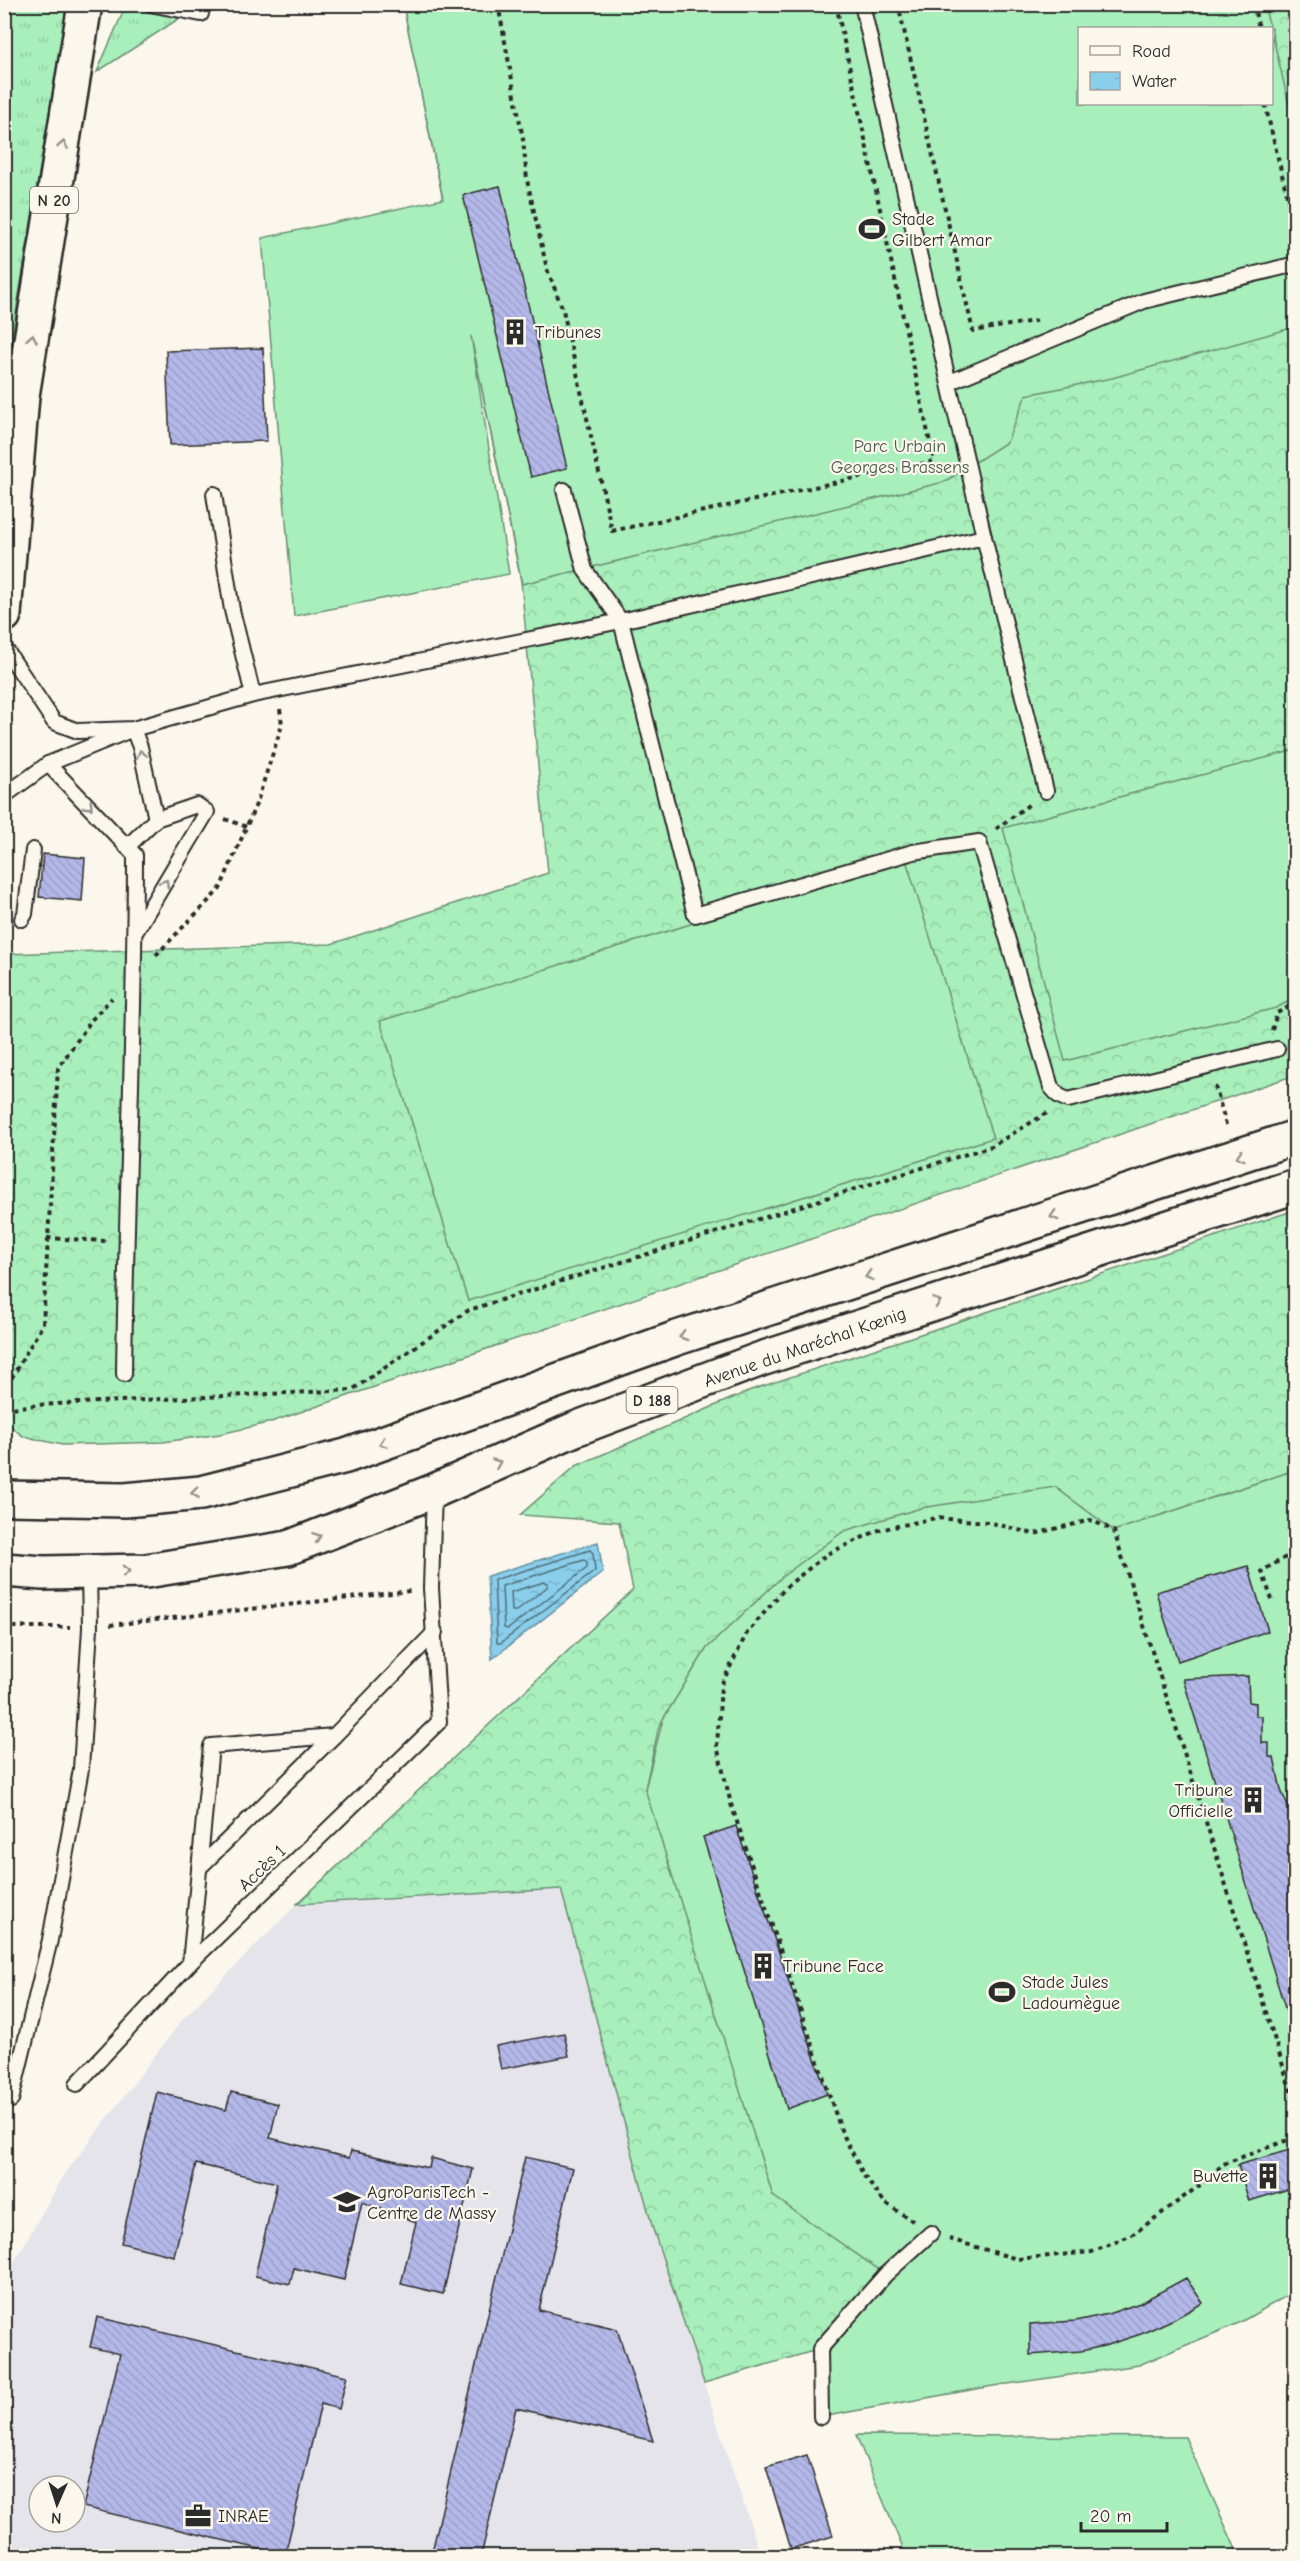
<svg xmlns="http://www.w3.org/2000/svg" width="1300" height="2561" viewBox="0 0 1300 2561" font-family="'Comic Neue',sans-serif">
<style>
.built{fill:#e5e4eb;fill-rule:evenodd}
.grass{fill:url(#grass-tufts);stroke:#6a8d73;stroke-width:1.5}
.forest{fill:url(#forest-crowns);stroke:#6a8d73;stroke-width:1.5;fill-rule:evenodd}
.garden{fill:#a8efbb;stroke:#6a8d73;stroke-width:1.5}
.water{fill:url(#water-ripples);stroke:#638d9e;stroke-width:1.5}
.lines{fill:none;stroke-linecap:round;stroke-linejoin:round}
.shore{stroke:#516c78;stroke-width:1.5}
.building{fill:url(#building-back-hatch);stroke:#2b2b2b;stroke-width:1.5}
.lane-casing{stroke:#2b2b2b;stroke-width:18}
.primary-casing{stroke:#2b2b2b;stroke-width:38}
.path{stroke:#2b2b2b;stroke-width:4;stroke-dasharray:4.5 4.5;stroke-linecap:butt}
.lane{stroke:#fbf7ec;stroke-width:14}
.primary{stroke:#fbf7ec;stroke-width:33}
.oneway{stroke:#93918c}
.labels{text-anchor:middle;stroke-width:4.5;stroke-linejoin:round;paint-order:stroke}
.shield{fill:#fbf7ec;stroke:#696865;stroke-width:1.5}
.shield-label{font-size:16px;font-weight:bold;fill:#2b2b2b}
.poi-label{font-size:18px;fill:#2b2b2b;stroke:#fbf7ec;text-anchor:start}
.park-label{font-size:18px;fill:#4a5c4f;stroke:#fbf7ec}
.street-label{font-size:18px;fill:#2b2b2b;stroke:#fbf7ec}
</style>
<defs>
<pattern id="grass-tufts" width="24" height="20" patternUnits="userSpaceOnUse" patternTransform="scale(1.5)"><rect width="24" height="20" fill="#a8efbb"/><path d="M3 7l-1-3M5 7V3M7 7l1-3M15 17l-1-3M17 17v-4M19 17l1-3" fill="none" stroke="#91cda1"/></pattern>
<pattern id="forest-crowns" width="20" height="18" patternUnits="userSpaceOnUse" patternTransform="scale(1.5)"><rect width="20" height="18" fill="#a8efbb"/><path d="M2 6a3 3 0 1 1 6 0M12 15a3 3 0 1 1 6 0" fill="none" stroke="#91cda1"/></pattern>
<pattern id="water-ripples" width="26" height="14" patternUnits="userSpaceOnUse" patternTransform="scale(1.5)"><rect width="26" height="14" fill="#89ceeb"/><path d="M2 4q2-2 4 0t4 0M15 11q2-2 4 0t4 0" fill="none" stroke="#76b1ca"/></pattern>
<pattern id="building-back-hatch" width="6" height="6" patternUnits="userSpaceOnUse" patternTransform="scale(1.5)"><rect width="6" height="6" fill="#b3b8e9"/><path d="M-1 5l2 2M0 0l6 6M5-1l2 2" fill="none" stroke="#9a9ec8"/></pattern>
</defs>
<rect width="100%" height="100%" fill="#fbf7ec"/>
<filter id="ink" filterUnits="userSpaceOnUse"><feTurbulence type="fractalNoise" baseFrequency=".0167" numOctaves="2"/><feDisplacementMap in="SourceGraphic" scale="12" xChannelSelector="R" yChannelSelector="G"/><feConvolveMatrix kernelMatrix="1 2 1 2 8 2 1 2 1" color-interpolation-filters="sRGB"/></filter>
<g filter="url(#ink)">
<!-- built -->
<path class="built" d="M561 1889 653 2229 761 2556H5V2278L64 2175 182 2020 297 1904ZM39 2486H75V2522H39Z"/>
<!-- grass -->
<g class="grass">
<polygon points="5,4 67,5 5,379 4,5"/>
<polygon points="126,5 200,5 97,72"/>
</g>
<!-- forest -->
<g class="forest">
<path d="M403 5H1295V1075L268 1423 220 1434 163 1442 62 1445 23 1436 5 1422V954L331 944 548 873 521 581ZM1080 28H1272V104H1080Z"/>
<polygon points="1295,1210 1295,1470 1114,1531 1055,1487 707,1648 659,1726 645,1789 886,2274 820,2349 704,2383 653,2229 561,1889 297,1904 633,1590 619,1522 520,1515 576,1466 751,1390"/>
</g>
<!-- garden -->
<g class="garden">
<polygon points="403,5 1264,5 1270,28 1080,28 1080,104 1272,104 1272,33 1295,130 1295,327 1112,378 1026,395 1007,442 944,482 522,584 471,336 509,574 294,616 262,238 443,199"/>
<polygon points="1295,750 1295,998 1276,1008 1065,1061 1003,828"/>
<polygon points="905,857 993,1138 468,1301 380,1021"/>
<polygon points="1295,1470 1295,2291 1239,2323 1139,2365 993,2386 821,2417 820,2349 885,2274 773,2196 645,1789 663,1719 707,1648 783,1576 844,1531 921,1508 1055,1487 1114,1531"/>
<polygon points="856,2435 1185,2437 1239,2556 906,2556"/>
</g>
<!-- water -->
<polygon class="water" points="598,1542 603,1572 492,1659 487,1576"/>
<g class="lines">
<!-- shore -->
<g class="shore">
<polygon points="590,1550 593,1553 595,1571 501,1643 497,1643 494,1580"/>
<polygon points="584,1560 587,1562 587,1568 508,1629 504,1628 502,1586"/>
<polygon points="544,1582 548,1583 547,1587 516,1611 512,1611 511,1592"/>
</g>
</g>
<!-- building -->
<g class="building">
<polygon points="500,186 567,468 531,477 463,195"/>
<polygon points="263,348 267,441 170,445 166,351"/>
<polygon points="43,854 85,858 82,901 39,897"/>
<polygon points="1248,1566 1268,1631 1178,1661 1156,1592"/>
<polygon points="1248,1676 1249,1702 1256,1703 1256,1716 1262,1716 1262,1743 1269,1743 1269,1757 1274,1757 1281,1790 1296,1826 1296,2023 1290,2024 1183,1679"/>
<polygon points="736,1826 827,2094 787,2109 703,1837"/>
<polygon points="564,2033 569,2056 501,2069 496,2046"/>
<polygon points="157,2092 226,2110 231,2092 278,2104 270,2138 349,2158 351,2151 429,2168 431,2158 473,2169 443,2294 401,2284 416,2222 362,2202 344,2280 294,2268 290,2284 255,2276 277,2183 196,2164 174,2256 121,2243"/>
<polygon points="1296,2148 1296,2187 1249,2201 1238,2165"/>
<polygon points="525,2157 573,2168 539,2310 617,2329 653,2441 516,2408 481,2556 431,2556"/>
<polygon points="1186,2278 1203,2303 1174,2319 1141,2334 1104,2346 1081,2351 1030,2355 1030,2324 1075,2321 1108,2314 1140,2303"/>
<polygon points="97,2317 347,2376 339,2409 321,2404 285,2555 83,2507 120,2354 90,2347"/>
<polygon points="807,2455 833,2536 791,2549 766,2467"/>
</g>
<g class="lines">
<!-- lane casing -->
<g class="lane-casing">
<g id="lane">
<polyline points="150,4 201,14"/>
<polyline points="862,4 984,537 1046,791"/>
<polyline points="950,382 1144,301 1296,264"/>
<polyline points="564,490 585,570 621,621 695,915 913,852 979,842 1051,1087 1059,1096 1068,1100 1277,1049"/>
<polyline points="214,494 232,610 253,695"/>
<polyline points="4,647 54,722 78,731 133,729 253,695 621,621 984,537"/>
<path d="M48 764 135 855C135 1028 126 1201 124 1374"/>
<polyline points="4,796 48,764 133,729 140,747 156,819"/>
<polyline points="127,847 156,819 197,805 207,812 136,931"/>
<polyline points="22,919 25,914 33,850"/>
<polyline points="334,1736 211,1746 190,1963 439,1722 431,1588 434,1492"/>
<polyline points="199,1868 334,1736 435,1632"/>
<polyline points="77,2084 190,1963"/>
<polyline points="11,2100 50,1940 81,1769 90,1628 89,1572"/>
<polyline points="821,2417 820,2349 886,2274 931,2233"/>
</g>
</g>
<!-- primary casing -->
<g class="primary-casing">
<g id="primary">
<polyline points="4,615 22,396 85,4"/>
<polyline points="4,1498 125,1500 201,1493 346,1456 677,1338 1296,1137"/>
<polyline points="4,1570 43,1573 146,1571 288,1548 434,1491 575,1429 761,1359 1296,1186"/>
</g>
</g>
<!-- path -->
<g class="path">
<polyline points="498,4 523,139 527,180 547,269 563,310 612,531 934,461 836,4"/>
<polyline points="898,4 973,331 1040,320"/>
<polyline points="1253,4 1259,28"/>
<polyline points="1265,104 1296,233"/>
<polyline points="225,819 247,827"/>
<polyline points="996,829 1031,803"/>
<polyline points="156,955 220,889 257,802 282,725 280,709"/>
<polyline points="1272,1030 1277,1013 1296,1003"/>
<polyline points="1215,1086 1227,1128"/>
<polyline points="47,1238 106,1241"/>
<polyline points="4,1383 11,1379 43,1324 58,1068 93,1018 112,998"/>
<polyline points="4,1409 36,1405 352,1390 469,1310 992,1146 1047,1113"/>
<polyline points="1272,1600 1262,1571 1296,1551"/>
<polyline points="110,1625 410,1591"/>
<polyline points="4,1627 70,1627"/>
<polyline points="913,2221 885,2203 864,2176 841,2130 731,1804 717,1746 721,1685 747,1633 786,1587 827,1554 879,1530 936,1518 988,1522 1034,1534 1091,1520 1114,1531 1296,2107"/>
<polyline points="949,2239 1017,2259 1092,2252 1132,2235 1207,2180 1223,2164 1296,2137"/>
</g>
<!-- lane -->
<use href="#lane" class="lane"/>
<!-- primary -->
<use href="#primary" class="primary"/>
</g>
<!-- one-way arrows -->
<defs><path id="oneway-chevron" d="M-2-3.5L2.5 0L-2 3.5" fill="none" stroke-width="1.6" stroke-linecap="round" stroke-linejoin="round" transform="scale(1.5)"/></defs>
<g class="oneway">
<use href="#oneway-chevron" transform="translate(63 145) rotate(-81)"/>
<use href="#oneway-chevron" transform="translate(32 338) rotate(-80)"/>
<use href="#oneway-chevron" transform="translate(141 754) rotate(-104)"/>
<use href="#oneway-chevron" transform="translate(89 806) rotate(46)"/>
<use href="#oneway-chevron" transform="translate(165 883) rotate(-59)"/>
<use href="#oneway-chevron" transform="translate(1240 1156) rotate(162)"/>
<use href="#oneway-chevron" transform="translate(1054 1216) rotate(162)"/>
<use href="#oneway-chevron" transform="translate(869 1276) rotate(162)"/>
<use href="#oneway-chevron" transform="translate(937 1302) rotate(-18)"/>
<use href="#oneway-chevron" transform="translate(683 1336) rotate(162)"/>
<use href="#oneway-chevron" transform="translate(383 1443) rotate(161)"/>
<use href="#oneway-chevron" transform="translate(497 1463) rotate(-24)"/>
<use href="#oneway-chevron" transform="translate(195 1493) rotate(173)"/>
<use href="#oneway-chevron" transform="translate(317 1537) rotate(-21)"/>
<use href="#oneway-chevron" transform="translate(126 1571) rotate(-1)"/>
</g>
</g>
<!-- icons -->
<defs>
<g id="stadium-bare" transform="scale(2.07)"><path d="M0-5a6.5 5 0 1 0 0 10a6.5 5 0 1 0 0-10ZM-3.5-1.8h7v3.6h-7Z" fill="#2b2b2b" stroke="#fbf7ec" stroke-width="2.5" paint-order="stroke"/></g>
<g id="building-bare" transform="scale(2.07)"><path d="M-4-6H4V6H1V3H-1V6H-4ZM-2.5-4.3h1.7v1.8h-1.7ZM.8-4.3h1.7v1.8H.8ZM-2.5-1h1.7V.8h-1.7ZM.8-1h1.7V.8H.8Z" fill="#2b2b2b" stroke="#fbf7ec" stroke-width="2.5" paint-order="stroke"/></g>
<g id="university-bare" transform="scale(2.07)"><path d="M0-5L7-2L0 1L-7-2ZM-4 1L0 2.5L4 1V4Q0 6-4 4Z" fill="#2b2b2b" stroke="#fbf7ec" stroke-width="2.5" paint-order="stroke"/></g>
<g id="office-bare" transform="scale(2.07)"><path d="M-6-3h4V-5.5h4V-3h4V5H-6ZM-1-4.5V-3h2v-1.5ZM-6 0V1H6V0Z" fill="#2b2b2b" stroke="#fbf7ec" stroke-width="2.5" paint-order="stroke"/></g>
</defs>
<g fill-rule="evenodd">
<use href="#stadium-bare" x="872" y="229"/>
<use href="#building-bare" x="515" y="332"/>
<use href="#building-bare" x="1253" y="1800"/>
<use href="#building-bare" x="763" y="1966"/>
<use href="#stadium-bare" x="1002" y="1992"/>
<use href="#building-bare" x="1268" y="2176"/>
<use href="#university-bare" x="347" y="2202"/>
<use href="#office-bare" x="198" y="2516"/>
</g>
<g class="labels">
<!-- shield labels -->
<g class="shield">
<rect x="30" y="187" width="48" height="26" rx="4.5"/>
<rect x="626.5" y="1387" width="51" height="26" rx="4.5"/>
</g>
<g class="shield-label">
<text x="54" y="206">N 20</text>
<text x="652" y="1406">D 188</text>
</g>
<!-- poi labels -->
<g class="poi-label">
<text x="892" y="225">Stade<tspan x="892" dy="21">Gilbert Amar</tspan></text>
<text x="535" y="338">Tribunes</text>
<text x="1233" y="1796" text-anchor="end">Tribune<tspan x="1233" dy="21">Officielle</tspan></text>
<text x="783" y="1972">Tribune Face</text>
<text x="1022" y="1988">Stade Jules<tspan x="1022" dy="21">Ladoumègue</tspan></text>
<text x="1248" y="2182" text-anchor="end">Buvette</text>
<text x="367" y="2198">AgroParisTech -<tspan x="367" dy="21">Centre de Massy</tspan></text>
<text x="218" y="2522">INRAE</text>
</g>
<!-- park labels -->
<g class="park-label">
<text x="900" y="452">Parc Urbain<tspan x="900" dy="21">Georges Brassens</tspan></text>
</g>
<!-- street labels -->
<g class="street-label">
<text transform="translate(805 1347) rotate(-19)" y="6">Avenue du Maréchal Kœnig</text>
<text transform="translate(262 1868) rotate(-44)" y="6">Accès 1</text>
</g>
</g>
<!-- margin -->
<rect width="1300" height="2561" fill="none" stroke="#fbf7ec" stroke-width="24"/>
<rect x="12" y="12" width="1276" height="2537" fill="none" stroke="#2b2b2b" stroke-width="2" filter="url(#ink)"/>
<!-- legend -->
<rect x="1078" y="27" width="195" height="78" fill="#fbf7ec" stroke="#a8a59f" stroke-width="1.5"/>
<rect x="1090" y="46" width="30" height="9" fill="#fbf7ec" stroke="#a8a59f" stroke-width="1.5"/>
<text x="1132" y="57" font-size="18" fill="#2b2b2b">Road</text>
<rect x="1090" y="72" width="30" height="18" fill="url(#water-ripples)" stroke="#a8a59f" stroke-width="1.5"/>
<text x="1132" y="87" font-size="18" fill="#2b2b2b">Water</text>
<!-- north arrow -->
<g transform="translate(57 2504) rotate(183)"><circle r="28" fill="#fbf7ec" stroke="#a8a59f" stroke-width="1.5"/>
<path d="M0-4.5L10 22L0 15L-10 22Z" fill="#2b2b2b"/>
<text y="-9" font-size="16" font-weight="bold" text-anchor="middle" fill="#2b2b2b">N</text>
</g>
<!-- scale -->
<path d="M1081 2522v9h86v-9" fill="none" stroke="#2b2b2b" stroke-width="3"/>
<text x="1090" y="2522" font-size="18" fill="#2b2b2b" stroke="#fbf7ec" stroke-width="4.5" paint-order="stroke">20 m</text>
</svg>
